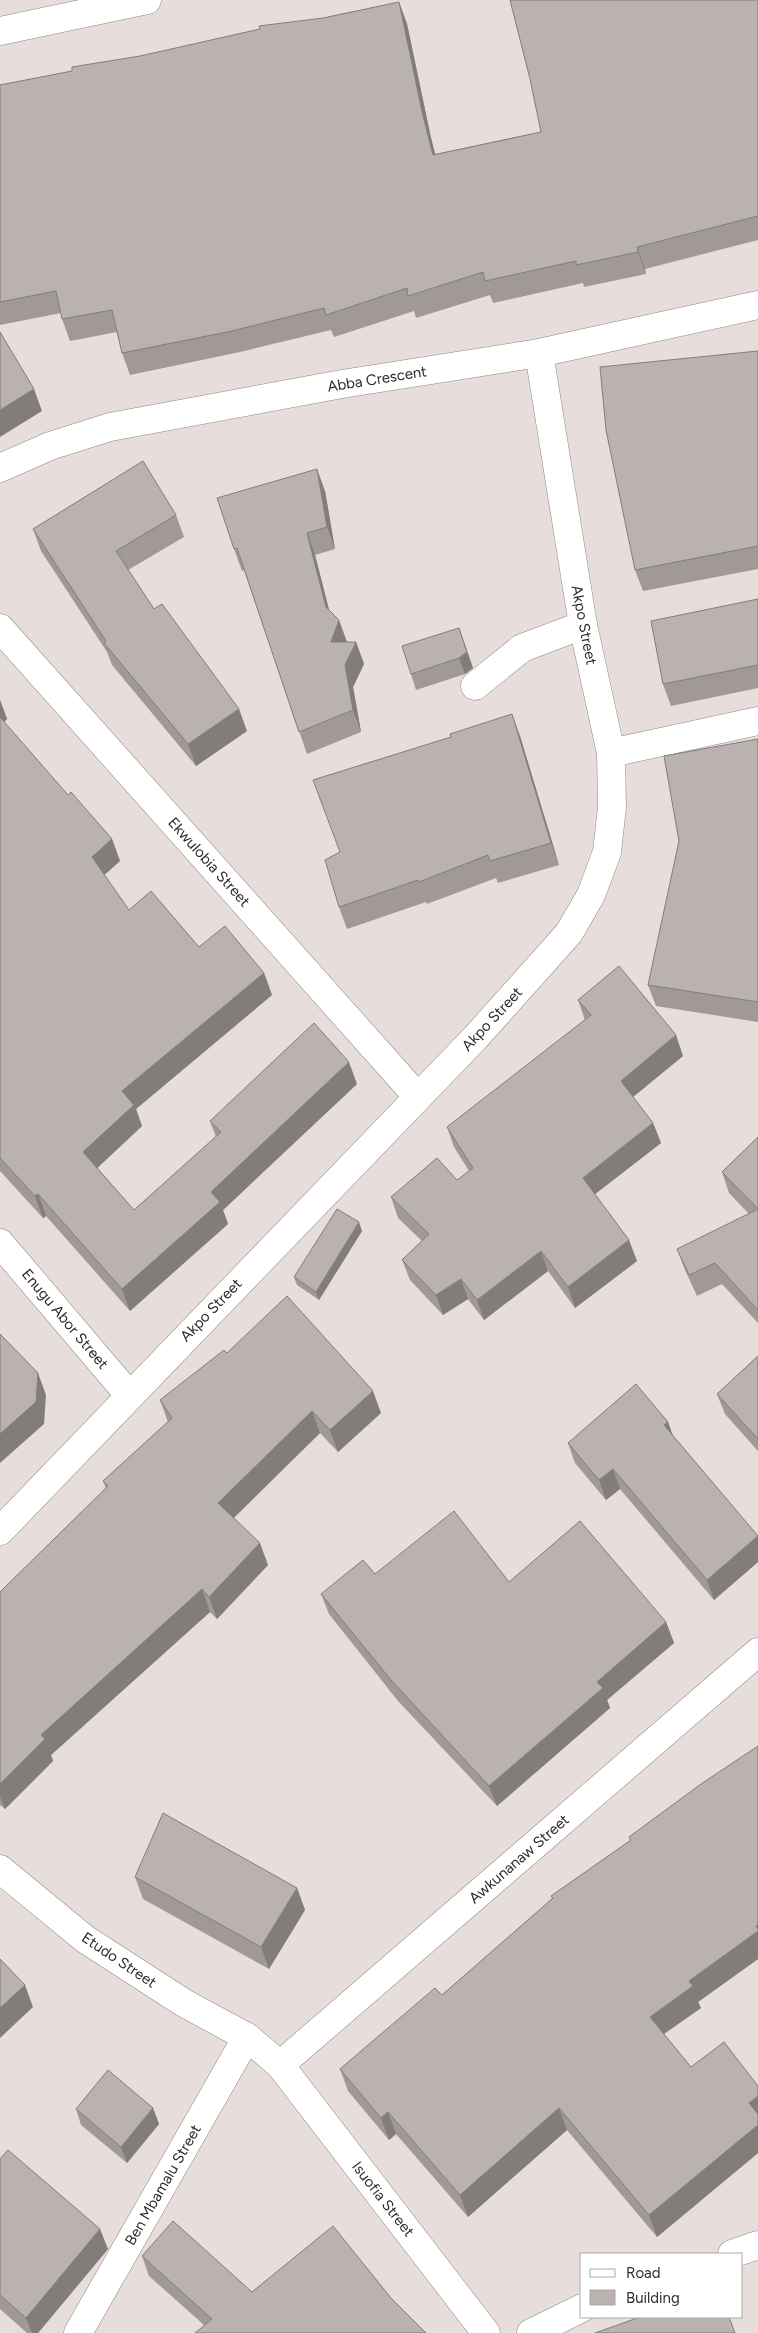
<svg xmlns="http://www.w3.org/2000/svg" width="758" height="2333" viewBox="0 0 758 2333" font-family="Figtree,sans-serif">
	<rect width="100%" height="100%" fill="#e7dedc"/>
	<g fill="none" stroke-linecap="round" stroke-linejoin="round">
		<g stroke="#8f8785" stroke-width="29">
			<g id="minor">
				<path d="M0 31 147 0"/>
				<path d="M0 468 50 446 110 427 342 384 539 353 758 305"/>
				<path d="M0 628 417 1096"/>
				<path d="M475 686 522 648 583 625"/>
				<path d="M611 753 758 721"/>
				<path d="M0 1243 129 1395"/>
				<path d="M0 1531 476 1037 569 933 591 895 607 852 612 807 611 753 583 625 539 353"/>
				<path d="M0 1869 85 1939 184 2003 247 2037 280 2065 486 2333"/>
				<path d="M280 2065 758 1652"/>
				<path d="M732 2254 758 2245"/>
				<path d="M78 2333 247 2037"/>
				<path d="M531 2333 582 2308"/>
			</g>
		</g>
		<use href="#minor" stroke="#fff" stroke-width="28"/>
	</g>
	<g fill="#a09997">
		<path d="M758 0V240L645 269 646 274 584 287 583 283 493 303 490 295 416 318 414 311 334 337 331 330 240 352 130 375 122 353 117 332 70 341 62 319 61 313 0 325V85L72 71 140 56 399 2 407 24 431 138 435 154 541 132Z"/>
		<path d="M758 351V569L643 591 635 570Z"/>
		<path d="M325 491 335 549 315 555 329 610 347 642H356L364 664 353 687 361 732 307 754 244 570 242 571 234 549Z"/>
		<path d="M176 515 184 537 128 570 154 609 247 731 196 766 112 665 107 652 41 551 33 529Z"/>
		<path d="M758 599V688L671 706 663 684Z"/>
		<path d="M459 628 473 668 465 674 416 690 411 674Z"/>
		<path d="M0 700 7 719 4 722 68 795 112 839 120 861 104 875 129 910 199 947 264 973 272 995 136 1109 142 1126 97 1168 134 1210 216 1137 210 1121 357 1084 223 1210 228 1224 130 1311 46 1216 43 1218 0 1171Z"/>
		<path d="M520 736 559 865 498 883 496 878 427 904 426 902 347 929 339 907Z"/>
		<path d="M758 739V1022L656 1006 648 985Z"/>
		<path d="M578 1000 683 1056 633 1097 653 1123 661 1143 595 1194 637 1261 575 1308 548 1271 484 1320 468 1299 443 1315 410 1280 402 1260 422 1241 398 1218 391 1197 457 1180 469 1171 454 1147 447 1127 585 1020Z"/>
		<path d="M758 1137V1323L722 1284 697 1296 685 1270 677 1249 749 1214 729 1193 722 1172Z"/>
		<path d="M362 1231 319 1300 297 1285 294 1277Z"/>
		<path d="M227 1353 381 1413 338 1452 320 1433 234 1518 268 1565 217 1619 210 1612 51 1755 53 1761 5 1809 0 1805V1592L106 1489 103 1481 168 1422 160 1400Z"/>
		<path d="M758 1356V1451L725 1414 717 1394Z"/>
		<path d="M668 1422 673 1436 758 1537V1562L714 1600 620 1489 606 1500 575 1463 568 1443Z"/>
		<path d="M375 1574 509 1582 666 1622 674 1643 607 1700 610 1708 497 1806 398 1701 329 1614 321 1594Z"/>
		<path d="M758 1746V1959L698 2002 701 2008 664 2034 691 2067 758 2086V2153L657 2237 567 2130 468 2217 396 2134 389 2140 348 2091 340 2069 442 1995 552 1899 551 1896 630 1841 629 1837Z"/>
		<path d="M135 1877 297 1888 305 1910 269 1969 143 1899Z"/>
		<path d="M153 2108 159 2124 127 2163 81 2125 76 2109Z"/>
		<path d="M0 2159 108 2249 38 2333H27L0 2309Z"/>
		<path d="M142 2256 252 2292 391 2298 204 2325 149 2276Z"/>
	</g>
	<g fill="#827d7b">
		<path d="M399 2 407 24 431 138 441 177 433 155 423 116Z"/>
		<path d="M637 247 645 269 646 274 638 252Z"/>
		<path d="M34 389 42 411 0 437V410Z"/>
		<path d="M317 469 325 491 335 549 327 527Z"/>
		<path d="M307 533 315 555 334 629 326 607Z"/>
		<path d="M339 620 347 642H331Z"/>
		<path d="M459 628 473 668 465 674 459 658Z"/>
		<path d="M356 642 364 664 353 687 361 732 353 710 345 665Z"/>
		<path d="M0 700 7 719 0 726Z"/>
		<path d="M239 709 247 731 196 766 188 744Z"/>
		<path d="M512 714 520 736 559 865 551 843Z"/>
		<path d="M112 839 120 861 100 879 92 857Z"/>
		<path d="M264 973 272 995 136 1109 142 1126 91 1174 83 1152 122 1091Z"/>
		<path d="M676 1035 683 1056 628 1101 621 1081Z"/>
		<path d="M349 1062 357 1084 223 1210 228 1224 130 1311 122 1289 211 1192Z"/>
		<path d="M653 1123 661 1143 590 1198 583 1178Z"/>
		<path d="M38 1194 46 1216 43 1218 35 1196Z"/>
		<path d="M359 1222 362 1231 319 1300 316 1292Z"/>
		<path d="M629 1240 637 1261 575 1308 568 1287Z"/>
		<path d="M541 1251 548 1271 484 1320 477 1300Z"/>
		<path d="M461 1279 468 1299 443 1315 436 1295Z"/>
		<path d="M38 1373 46 1395 44 1424 0 1463V1434Z"/>
		<path d="M373 1391 381 1413 338 1452 330 1430Z"/>
		<path d="M312 1411 320 1433 226 1525 218 1503Z"/>
		<path d="M668 1422 675 1442 664 1425Z"/>
		<path d="M613 1469 620 1489 606 1500 599 1480Z"/>
		<path d="M758 1536V1562L714 1600 707 1580Z"/>
		<path d="M260 1543 268 1565 217 1619 209 1597Z"/>
		<path d="M202 1589 210 1612 51 1755 53 1761 5 1809 0 1797V1784L41 1735Z"/>
		<path d="M666 1622 674 1643 607 1700 610 1708 497 1806 489 1786 597 1682Z"/>
		<path d="M297 1888 305 1910 269 1969 261 1947Z"/>
		<path d="M758 1925V1959L698 2002 701 2008 658 2038 650 2017 689 1981Z"/>
		<path d="M25 1985 33 2007 0 2038V2008Z"/>
		<path d="M758 2096V2125L749 2103Z"/>
		<path d="M153 2108 159 2124 127 2163 121 2147Z"/>
		<path d="M559 2108 567 2130 468 2217 460 2195Z"/>
		<path d="M388 2112 396 2134 389 2140 381 2118Z"/>
		<path d="M758 2125V2153L657 2237 649 2215Z"/>
		<path d="M100 2229 108 2249 38 2333H32L26 2318Z"/>
	</g>
	<g fill="#bab2b0" stroke="#827d7b">
		<path d="M510 0H758V216L637 247 638 252 576 265V261L485 281 483 272 408 296 407 288 326 315 324 308 232 331 122 353 112 310 62 319 56 291 0 302V85L72 71V67L140 56 260 29 259 26 323 18 399 2 423 116 433 155 541 132 530 79Z"/>
		<path d="M0 332 34 389 0 410Z"/>
		<path d="M758 351V546L635 570 606 430 600 367Z"/>
		<path d="M143 461 176 515 116 551 154 609 162 604 239 709 188 744 104 643 106 641 33 529Z"/>
		<path d="M317 469 327 527 307 533 326 607 339 620 331 642H356L345 665 353 710 299 732 237 548 234 549 217 498Z"/>
		<path d="M758 599V665L663 684 651 621Z"/>
		<path d="M459 628 467 652 459 658 411 674 402 646Z"/>
		<path d="M512 714 551 843 490 861 488 855 419 882 418 880 339 907 325 860 340 852 313 780 451 737 450 734Z"/>
		<path d="M0 717 68 795 71 792 112 839 92 857 129 910 151 891 199 947 225 926 264 973 122 1091 134 1105 83 1152 134 1210 221 1132 210 1121 314 1023 349 1062 211 1192 220 1202 122 1289 38 1194 35 1196 0 1158Z"/>
		<path d="M758 739V1002L648 985 679 841 664 756Z"/>
		<path d="M619 966 676 1035 621 1081 653 1123 583 1178 629 1240 568 1287 541 1251 477 1300 461 1279 436 1295 402 1260 429 1234 391 1197 437 1158 457 1180 473 1168 447 1127 591 1015 578 1000Z"/>
		<path d="M758 1137V1310L715 1263 689 1275 677 1249 758 1209 722 1172Z"/>
		<path d="M337 1209 359 1222 316 1292 294 1277Z"/>
		<path d="M287 1296 373 1391 330 1430 312 1411 218 1503 260 1543 209 1597 202 1589 41 1735 45 1739 0 1784V1592L108 1486 103 1481 172 1418 160 1400 224 1350 227 1353Z"/>
		<path d="M0 1334 38 1373 36 1402 0 1434Z"/>
		<path d="M758 1356V1439L717 1394Z"/>
		<path d="M636 1384 668 1422 664 1425 758 1536 707 1580 613 1469 599 1480 568 1443Z"/>
		<path d="M454 1511 509 1582 580 1521 666 1622 597 1682 603 1688 489 1786 391 1680 321 1594 363 1560 375 1574Z"/>
		<path d="M758 1746V1925L756 1926 758 1929V1931L689 1981 693 1986 650 2017 691 2067 724 2042 758 2086V2096L749 2103 758 2114V2125L649 2215 559 2108 460 2195 388 2112 381 2118 340 2069 435 1988 442 1995 553 1898 551 1896 631 1840 629 1837 701 1784Z"/>
		<path d="M163 1813 297 1888 261 1947 135 1877Z"/>
		<path d="M0 1959 25 1985 0 2008Z"/>
		<path d="M108 2070 153 2108 121 2147 76 2109Z"/>
		<path d="M8 2150 100 2229 26 2318 0 2295V2159Z"/>
		<path d="M173 2221 252 2292 333 2226 391 2298 426 2333H195L212 2319 142 2256Z"/>
		<path d="M640 2317H729L735 2333H595Z"/>
	</g>
	<g text-anchor="middle" stroke-width="4" stroke-linejoin="round" paint-order="stroke">
		<g font-size="15" fill="#2f2b2b" stroke="#fff">
			<text transform="translate(377 379) rotate(-9)" y="5">Abba Crescent</text>
			<text transform="translate(584 625) rotate(79)" y="5">Akpo Street</text>
			<text transform="translate(209 862) rotate(48)" y="5">Ekwulobia Street</text>
			<text transform="translate(492 1019) rotate(-47)" y="5">Akpo Street</text>
			<text transform="translate(211 1310) rotate(-46)" y="5">Akpo Street</text>
			<text transform="translate(65 1319) rotate(50)" y="5">Enugu Abor Street</text>
			<text transform="translate(519 1859) rotate(-41)" y="5">Awkunanaw Street</text>
			<text transform="translate(119 1960) rotate(34)" y="5">Etudo Street</text>
			<text transform="translate(163 2185) rotate(-60)" y="5">Ben Mbamalu Street</text>
			<text transform="translate(383 2199) rotate(52)" y="5">Isuofia Street</text>
		</g>
	</g>
	<rect x="580" y="2253" width="162" height="65" fill="#ffffff" stroke="#acaaaa"/>
	<rect x="590" y="2269" width="25" height="8" fill="#ffffff" stroke="#acaaaa"/>
	<text x="626" y="2278" font-size="15" fill="#2f2b2b">Road</text>
	<rect x="590" y="2290" width="25" height="15" fill="#bab2b0" stroke="#acaaaa"/>
	<text x="626" y="2303" font-size="15" fill="#2f2b2b">Building</text>
</svg>
